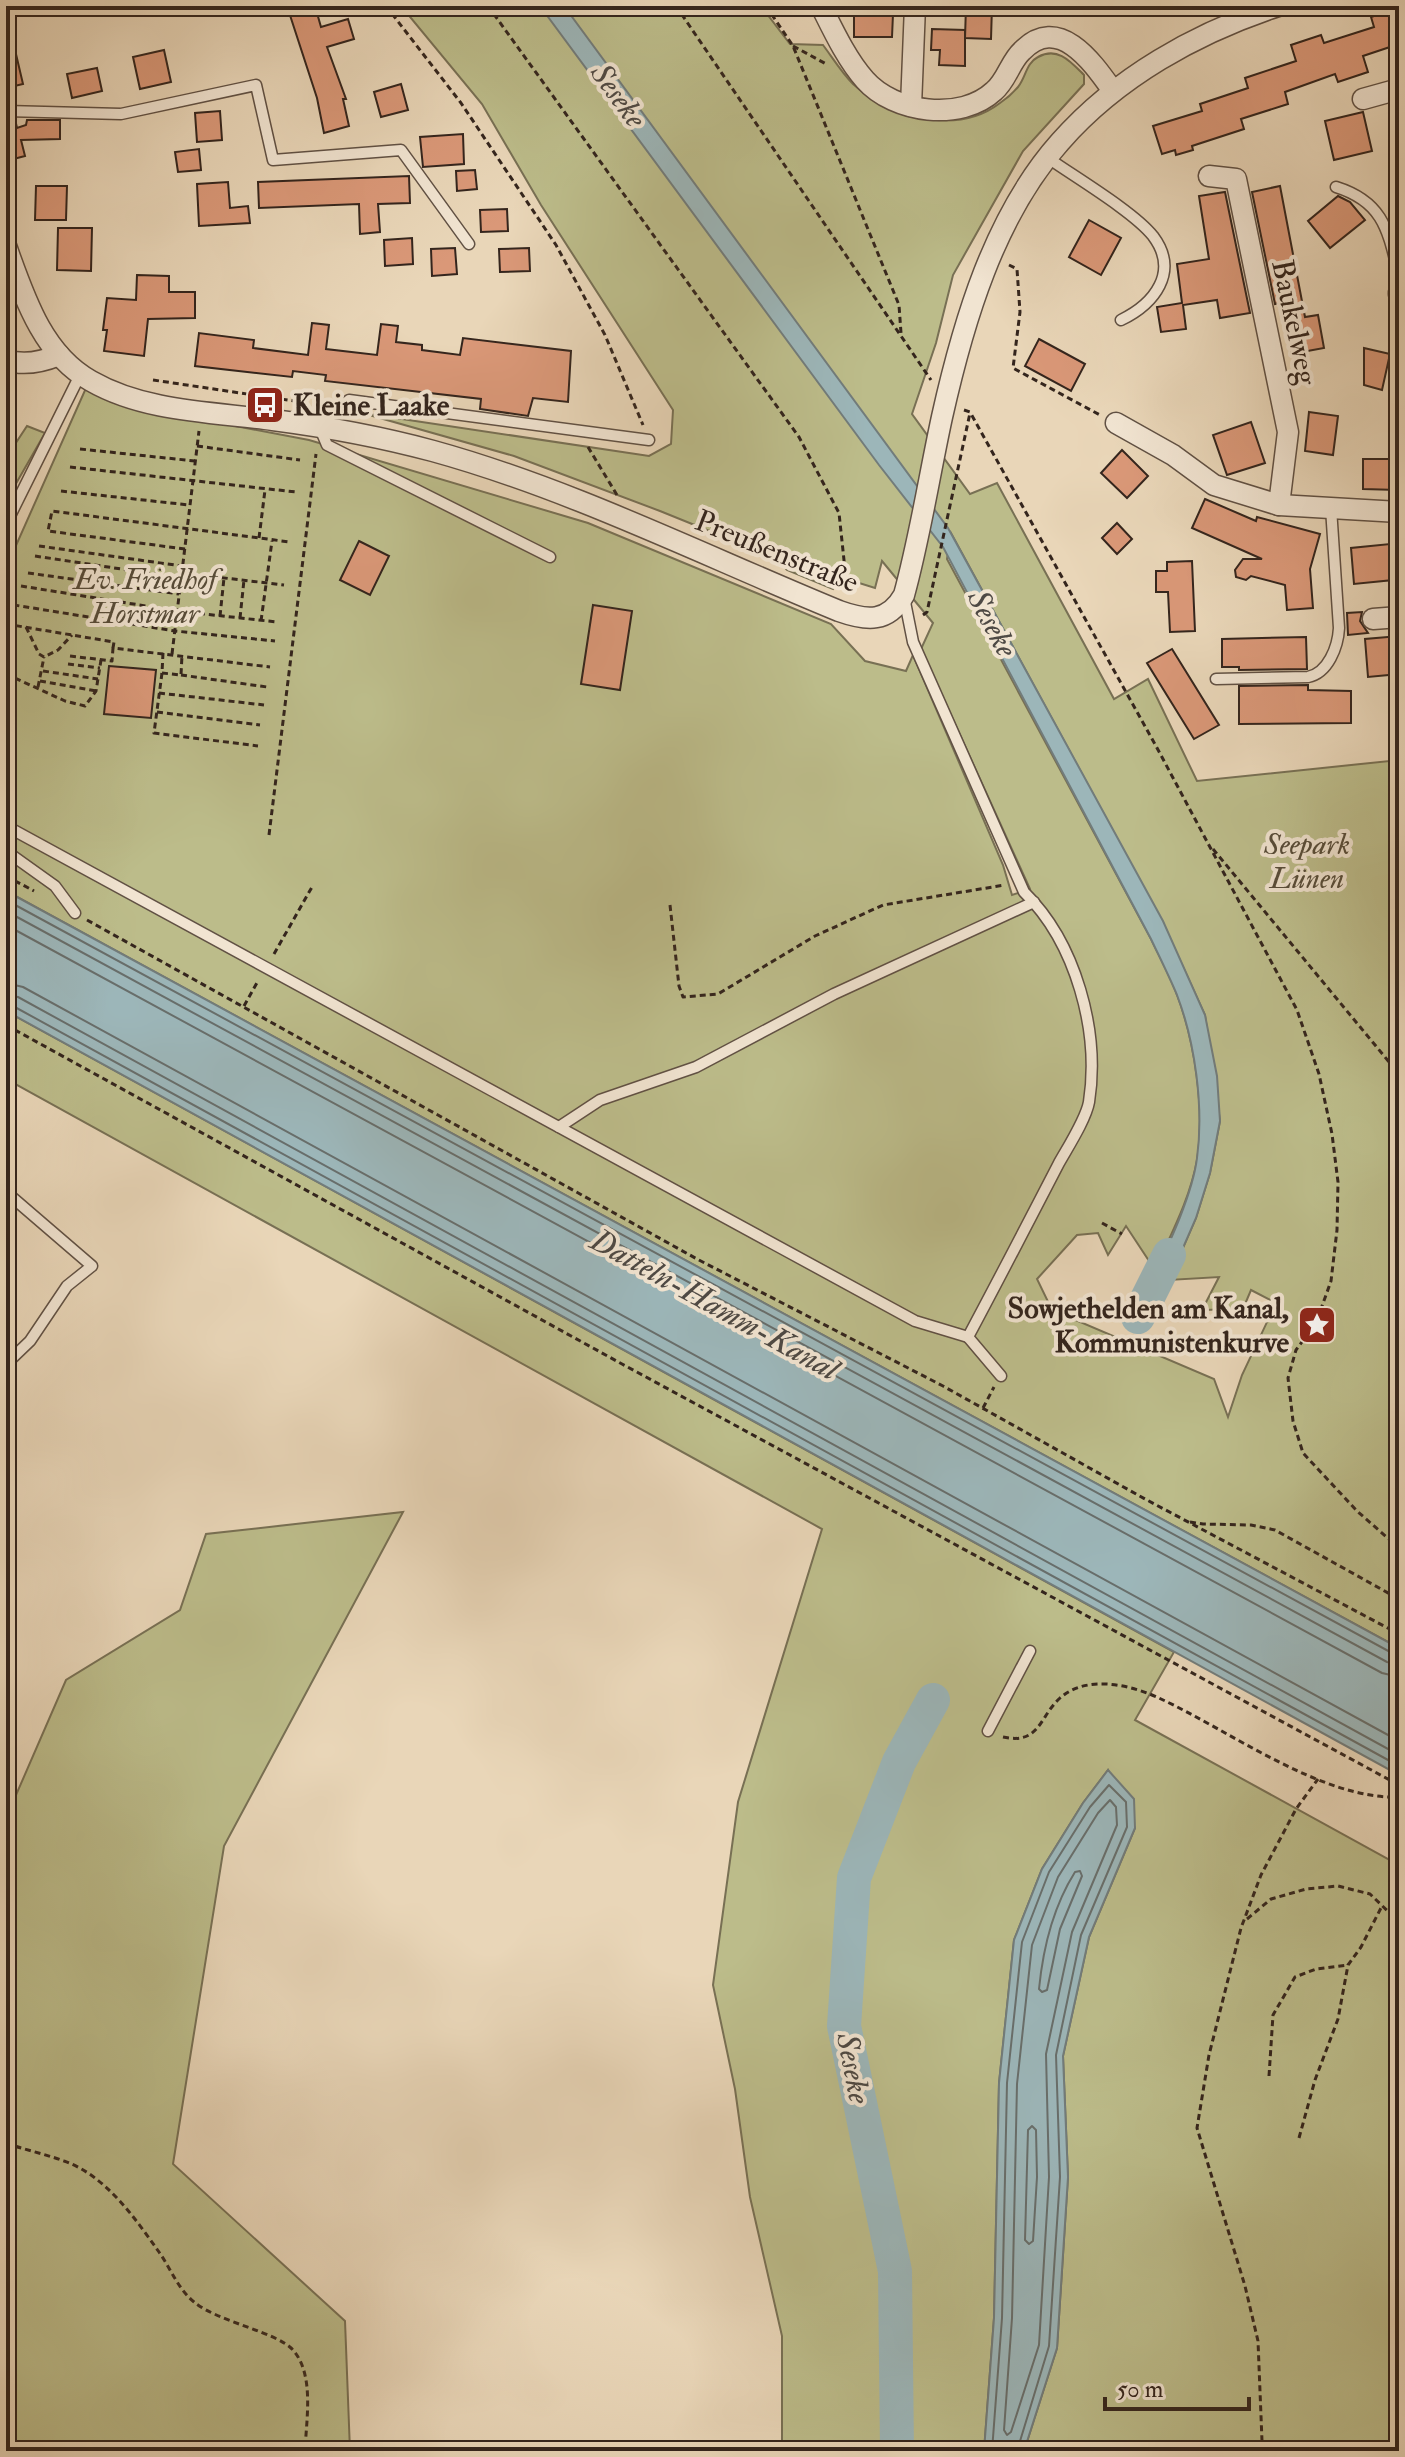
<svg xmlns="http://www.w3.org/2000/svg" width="1405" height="2457" viewBox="0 0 1405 2457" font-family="'IM FELL Double Pica',serif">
	<rect width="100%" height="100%" fill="#e9d6b8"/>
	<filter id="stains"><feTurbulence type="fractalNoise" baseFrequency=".0025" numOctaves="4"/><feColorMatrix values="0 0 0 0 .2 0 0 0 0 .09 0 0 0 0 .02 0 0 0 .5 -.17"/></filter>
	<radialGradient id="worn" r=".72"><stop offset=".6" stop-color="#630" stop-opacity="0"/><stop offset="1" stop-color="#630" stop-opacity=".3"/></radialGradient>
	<g fill="#bcbc8a" stroke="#787054" stroke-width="2" fill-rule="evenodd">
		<path d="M401 6H761L790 44 823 45C832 57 842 73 853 84 890 118 957 136 1000 103 1006 99 1013 93 1018 87 1026 77 1026 63 1038 57 1058 46 1071 62 1084 75V84L1023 151 953 275 936 343 912 414 970 494 997 483 1114 699 1148 679 1197 781 1399 760V1648L6 891V568L86 388 131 406 309 440 588 523 831 624 865 661 906 671 913 655 1003 865 1012 895 1030 889 921 649 933 623 882 561 875 588 840 577 833 589 787 570 776 558 660 511 514 456 362 413 649 456 671 444 673 410 541 205 482 104ZM951 533 1162 921 1205 1015 1220 1121 1210 1173 1196 1218 1169 1280 1219 1277 1202 1310 1243 1309 1251 1290 1276 1303 1242 1375 1228 1417 1214 1379 1052 1310 1037 1279 1077 1235 1098 1233 1108 1255 1126 1226 1155 1270C1171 1234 1190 1199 1197 1160 1205 1111 1195 1042 1177 995 1170 976 1160 958 1151 939L947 559Z"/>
		<path d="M27 426 45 433 6 501V458Z"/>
		<path d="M6 1011 1174 1652 1135 1720 1399 1865V2451H1024L1057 2348 1068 2177 1063 2056 1089 1937 1135 1828 1108 1770 1083 1803 1042 1869 1014 1940 999 2083 994 2318 984 2451H782V2336L750 2197 735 2089 713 1985 738 1802 822 1529 6 1079Z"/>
		<path d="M403 1512 224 1846 173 2164 345 2321 350 2451H6V1801L13 1802 66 1680 180 1610 206 1534Z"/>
	</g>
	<g fill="#9cb6b9" stroke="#727c7b" stroke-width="2">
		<path d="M540 6H564L948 528 1163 921 1205 1015 1217 1076 1220 1121 1210 1173 1196 1218 1169 1280 1162 1282 1153 1299 1145 1295C1163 1256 1192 1199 1197 1158 1204 1107 1195 1042 1177 995 1169 976 1160 958 1151 939L943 547 879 465Z"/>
		<path d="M6 891 1399 1648V1775L6 1011Z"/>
		<path d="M1108 1770 1134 1799 1135 1828 1089 1937 1063 2056 1068 2177 1057 2348 1024 2451H984L994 2318 999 2083 1014 1940 1042 1869 1083 1803Z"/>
	</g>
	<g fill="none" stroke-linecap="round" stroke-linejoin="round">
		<g stroke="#686e6b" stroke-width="2">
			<path d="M6 900 1392 1653 1399 1654"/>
			<path d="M6 911 1387 1662 1399 1665"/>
			<path d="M6 925 1382 1673 1399 1677"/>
			<path d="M6 983 23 987 1399 1741"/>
			<path d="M6 995 18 997 1399 1755"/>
			<path d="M6 1005 13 1006 1399 1766"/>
			<path d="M1110 1800 1116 1807 1117 1825 1072 1932 1046 2054 1049 2177 1039 2345 1011 2432 1007 2435 1004 2430 1012 2318 1017 2084 1032 1945 1058 1877 1098 1813Z"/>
			<path d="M1080 1871 1082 1876 1060 1929 1047 1990 1042 1992 1039 1989C1043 1948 1053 1907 1075 1872Z"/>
			<path d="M1032 2126 1036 2130 1037 2177 1033 2241 1029 2244 1025 2240 1028 2130Z"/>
			<path d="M992 2451 1002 2318 1007 2083 1022 1942 1049 1872 1090 1807 1109 1785 1126 1802 1127 1827 1081 1935 1056 2055 1060 2177 1049 2346 1017 2451"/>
		</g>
		<g stroke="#9cb6b9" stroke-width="34">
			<path d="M1138 1317 1169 1255"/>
			<path d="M897 2451 895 2271 844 2026 854 1878 899 1762 933 1700"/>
		</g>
	</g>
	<g fill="#da9878" stroke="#34251d" stroke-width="2">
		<path d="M287 6H315L321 27 348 19 354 39 327 47 346 99H343L349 126 324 133 317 98Z"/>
		<path d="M854 6H878V14H893L892 37H854Z"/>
		<path d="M966 6H992L991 39 965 38Z"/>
		<path d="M1399 8V44L1363 56 1368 72 1338 82 1335 74 1285 92 1288 104 1241 119 1244 129 1192 146 1193 150 1176 155 1175 150 1162 154 1153 126 1202 111 1200 104 1248 88 1245 78 1296 61 1291 45 1321 35 1324 43 1374 27 1371 17Z"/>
		<path d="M932 29 965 30V66L939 65 940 50H931Z"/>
		<path d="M12 37 23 84 6 88V38Z"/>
		<path d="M164 50 171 82 140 89 133 57Z"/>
		<path d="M97 68 102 91 72 98 67 74Z"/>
		<path d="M401 84 408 110 381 117 374 92Z"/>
		<path d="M220 111 222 140 197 142 195 113Z"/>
		<path d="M1363 112 1372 151 1334 160 1325 121Z"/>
		<path d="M6 119H15L17 128 26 125 27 120H60V139L21 140 25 156 6 161Z"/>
		<path d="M463 134 464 164 423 167 420 137Z"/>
		<path d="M199 149 201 170 178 172 175 152Z"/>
		<path d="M475 170 477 189 457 191 456 171Z"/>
		<path d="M409 176 410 203 378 204 380 232 360 234 359 204 259 208 258 182Z"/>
		<path d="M228 182 230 208 248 206 250 223 199 226 197 184Z"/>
		<path d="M36 186H67L66 220H35Z"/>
		<path d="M1280 186 1305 317 1318 315 1324 348 1291 354 1281 303 1275 304 1252 192Z"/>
		<path d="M1225 192 1250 313 1220 318 1217 300 1183 305 1186 329 1161 332 1157 307 1182 303 1177 264 1209 259 1199 196Z"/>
		<path d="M1338 196 1350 202 1365 220 1330 248 1308 221Z"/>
		<path d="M507 209 508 231 481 232 480 210Z"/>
		<path d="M1089 220 1121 238 1101 275 1069 257Z"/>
		<path d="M58 228H92L91 271 57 270Z"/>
		<path d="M412 238 413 264 385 266 384 240Z"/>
		<path d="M455 248 457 274 432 276 431 249Z"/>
		<path d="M529 248 530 271 500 272 499 249Z"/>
		<path d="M137 275 169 276V292H195V318L148 319 144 356 104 351 107 330H103L107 298 136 300Z"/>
		<path d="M312 323 329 325 326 349 377 355 381 324 398 326 396 342 422 345V350L460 355 463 338 571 351 568 402 533 398 528 416 480 409 481 399 325 381 326 375 293 371 292 377 195 366 199 333 254 340 253 348 308 355Z"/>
		<path d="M1039 339 1085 364 1071 391 1025 366Z"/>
		<path d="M1364 348 1390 354 1382 390 1364 385Z"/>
		<path d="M1309 412 1338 416 1333 455 1305 451Z"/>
		<path d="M1251 422 1265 463 1227 475 1213 435Z"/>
		<path d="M1122 450 1148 476 1127 498 1101 473Z"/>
		<path d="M1363 459H1398V490L1363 489Z"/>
		<path d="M1205 499 1256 521 1257 517 1320 534 1310 569 1313 608 1287 610 1285 585 1251 576 1246 580 1236 577 1235 570 1243 559H1262L1192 528Z"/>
		<path d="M1117 523 1132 539 1117 554 1102 538Z"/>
		<path d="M359 541 389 556 370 595 340 580Z"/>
		<path d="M1390 544 1393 580 1354 584 1351 548Z"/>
		<path d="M1192 561 1195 631 1170 632 1168 592H1156V571H1167V562Z"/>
		<path d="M593 605 632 611 620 690 581 684Z"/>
		<path d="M1362 612 1360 621 1368 633 1348 635 1347 613Z"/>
		<path d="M1399 636V674L1368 677 1365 639Z"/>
		<path d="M1306 637 1307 669 1239 670V667H1222V639Z"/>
		<path d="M1172 649 1219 725 1194 739 1147 663Z"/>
		<path d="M109 666 156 670 151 718 104 714Z"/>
		<path d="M1308 685V690L1351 691V723L1239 724V686Z"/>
	</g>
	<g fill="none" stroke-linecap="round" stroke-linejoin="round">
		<g stroke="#615144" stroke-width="13">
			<g id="service">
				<path d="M6 111 121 114 256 85 273 160 401 150 469 244"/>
				<path d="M1048 158C1075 177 1134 212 1153 236 1180 272 1154 304 1121 320"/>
				<path d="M1336 187C1384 202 1388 231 1399 276"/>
				<path d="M6 524 80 375"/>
				<path d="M550 557 327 445 319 426 349 400 649 440"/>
				<path d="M904 597 913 642 1024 892C1076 943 1100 1031 1089 1102 1086 1119 1068 1147 1059 1163 1029 1221 999 1279 968 1337L1001 1376"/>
				<path d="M1216 679 1308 677C1328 673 1338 647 1339 628L1331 508"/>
				<path d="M6 826 915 1321 968 1337"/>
				<path d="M6 851 55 886 75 913"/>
				<path d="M559 1127 600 1100 696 1067 834 994 1034 902"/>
				<path d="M6 1192 92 1266 67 1286 30 1341 6 1364"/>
				<path d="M988 1731 1030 1651"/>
			</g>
		</g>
		<g stroke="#615144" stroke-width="23">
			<g id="minor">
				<path d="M821 6C833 30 847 60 865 80 894 113 961 122 994 91 1007 80 1010 62 1022 51 1059 13 1093 63 1113 91"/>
				<path d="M1363 99 1399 89"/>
				<path d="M911 106 915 6"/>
				<path d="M1209 176 1236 179 1288 432 1279 505"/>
				<path d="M6 246C24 296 42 354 91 381 145 412 213 412 273 420 327 427 381 437 433 451 571 489 707 557 839 611 867 621 888 623 904 595 920 537 929 477 942 417 963 323 994 216 1060 142 1117 77 1196 33 1278 6"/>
				<path d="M1399 294V293"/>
				<path d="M6 360C24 366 42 362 59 355"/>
				<path d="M1116 423 1173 455 1214 485 1279 505 1399 512"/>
				<path d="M1373 619 1399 617"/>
			</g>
		</g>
		<g stroke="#34251d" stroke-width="3" stroke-dasharray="6 4" stroke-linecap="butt">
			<path d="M386 6 461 103 556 245 605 335 643 425"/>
			<path d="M488 6 799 437 839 513 846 579 844 591"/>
			<path d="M676 6 931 380"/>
			<path d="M766 6 793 46 899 305 901 333"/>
			<path d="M793 46 828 65"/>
			<path d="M1009 265 1017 269 1020 312 1013 368 1100 415"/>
			<path d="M153 380 301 402"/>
			<path d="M964 410 970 412 1156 746 1297 1010 1319 1074 1332 1134 1338 1182 1337 1230 1331 1281 1316 1323 1296 1350 1288 1378 1293 1421 1303 1453 1357 1511 1399 1548"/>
			<path d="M197 446 300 460"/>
			<path d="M588 447 617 495"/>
			<path d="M80 449 195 461"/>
			<path d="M70 467 296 492"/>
			<path d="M61 491 189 505"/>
			<path d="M259 538 265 490"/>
			<path d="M39 546 182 566"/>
			<path d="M185 549 48 531 52 511 290 542"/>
			<path d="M35 556 181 578"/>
			<path d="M28 573 179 594"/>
			<path d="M182 573 284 585"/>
			<path d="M21 586 177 611 277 622"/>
			<path d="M923 615 927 612 970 413"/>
			<path d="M220 616 224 578"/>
			<path d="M240 618 244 580"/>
			<path d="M261 621 272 541"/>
			<path d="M6 624 14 605 175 631 275 641"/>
			<path d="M6 624 114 642 113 648"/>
			<path d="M26 627 39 654 44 657 58 650 72 635"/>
			<path d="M163 653 162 673 181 675 182 655"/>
			<path d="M172 654 199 431"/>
			<path d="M70 656 112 661 113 648 270 667"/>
			<path d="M68 664 100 668"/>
			<path d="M43 671 98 679"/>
			<path d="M162 673 154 733 258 746"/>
			<path d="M6 674 65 701 85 706 96 691 101 660"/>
			<path d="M181 675 267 687"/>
			<path d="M40 681 96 691"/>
			<path d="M38 687 44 657"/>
			<path d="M159 693 264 705"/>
			<path d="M157 712 260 725"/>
			<path d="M269 835 316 454"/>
			<path d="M1213 849 1399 1074"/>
			<path d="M6 876 34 891"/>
			<path d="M670 905 679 986 683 997 718 994 815 936 883 905 1005 885"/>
			<path d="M87 920 697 1259 943 1386 1145 1499 1399 1634"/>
			<path d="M274 954 312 887"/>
			<path d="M244 1006 258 981"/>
			<path d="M6 1025 622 1364 1399 1785"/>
			<path d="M1102 1223 1122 1234"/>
			<path d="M983 1408 994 1387"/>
			<path d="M1190 1522 1203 1524 1251 1525 1275 1530 1399 1599"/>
			<path d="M1003 1737C1040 1745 1039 1717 1060 1698 1087 1674 1132 1685 1161 1699 1230 1731 1323 1800 1399 1797"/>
			<path d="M1247 1919 1271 1899 1306 1889 1338 1886 1370 1894 1399 1922"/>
			<path d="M1269 2076 1273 2015 1295 1977 1316 1969 1348 1965"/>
			<path d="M1299 2138 1315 2080 1338 2019 1348 1965 1361 1947 1382 1906"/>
			<path d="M6 2143C25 2150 45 2154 64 2161 105 2175 135 2218 159 2252 171 2269 178 2289 194 2302 218 2322 277 2332 293 2350 315 2375 306 2421 305 2451"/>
			<path d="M1260 2451 1262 2441 1258 2341 1245 2286 1197 2128 1209 2055 1241 1928 1261 1875 1296 1809 1318 1779"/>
		</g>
		<use href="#service" stroke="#f1e4d1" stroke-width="10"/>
		<use href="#minor" stroke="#f1e4d1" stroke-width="20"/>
	</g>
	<defs>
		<g id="bus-square" transform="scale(2)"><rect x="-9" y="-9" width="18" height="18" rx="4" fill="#8f2418" stroke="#f1e4d1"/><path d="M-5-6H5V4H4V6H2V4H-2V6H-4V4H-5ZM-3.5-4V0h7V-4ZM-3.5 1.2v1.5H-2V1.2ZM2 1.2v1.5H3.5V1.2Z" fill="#fff"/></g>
		<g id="sight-square" transform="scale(2)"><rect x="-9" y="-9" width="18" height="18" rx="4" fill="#8f2418" stroke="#f1e4d1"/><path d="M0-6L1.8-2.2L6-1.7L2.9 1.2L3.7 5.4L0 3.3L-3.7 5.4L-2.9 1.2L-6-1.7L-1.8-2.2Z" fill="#fff"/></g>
	</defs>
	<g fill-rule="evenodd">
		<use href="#bus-square" x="265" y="405"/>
		<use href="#sight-square" x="1317" y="1325"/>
	</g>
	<g text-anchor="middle" stroke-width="8" stroke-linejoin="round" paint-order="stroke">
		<g font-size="30" fill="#34251d" stroke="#f1e4d1">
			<text transform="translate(1295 322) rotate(78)" y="10">Baukelweg</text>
			<text transform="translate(777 551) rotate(22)" y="10">Preußenstraße</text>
		</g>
		<g font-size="30" font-weight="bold" fill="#34251d" stroke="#f1e4d1" text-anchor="start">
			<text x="293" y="415">Kleine Laake</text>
			<text x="1289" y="1318" text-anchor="end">Sowjethelden am Kanal,<tspan x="1289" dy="34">Kommunistenkurve</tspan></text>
		</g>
		<g font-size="30" font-style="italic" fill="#564b38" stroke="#f1e4d1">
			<text x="145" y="589">Ev. Friedhof<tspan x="145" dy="34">Horstmar</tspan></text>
			<text x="1307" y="854">Seepark<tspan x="1307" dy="34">Lünen</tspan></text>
		</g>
		<g font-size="32" font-style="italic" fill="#4e4944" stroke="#f1e4d1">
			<text transform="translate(619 95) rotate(54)" y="11">Seseke</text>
			<text transform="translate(993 623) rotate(62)" y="11">Seseke</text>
			<text transform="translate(715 1304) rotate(29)" y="11">Datteln-Hamm-Kanal</text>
			<text transform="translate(854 2068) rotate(79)" y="11">Seseke</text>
		</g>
	</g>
	<rect width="1405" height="2457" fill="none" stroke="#e9d6b8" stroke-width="32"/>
	<rect x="8" y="8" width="1389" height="2441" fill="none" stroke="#34251d" stroke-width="4"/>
	<rect x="16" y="16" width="1373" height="2425" fill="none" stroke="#34251d" stroke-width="2"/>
	<path d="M1105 2397v12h144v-12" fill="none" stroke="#34251d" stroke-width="4"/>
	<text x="1117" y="2397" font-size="24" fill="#34251d" stroke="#f1e4d1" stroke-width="6" paint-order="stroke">50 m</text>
	<rect width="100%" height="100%" filter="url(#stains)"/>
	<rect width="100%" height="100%" fill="url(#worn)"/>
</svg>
